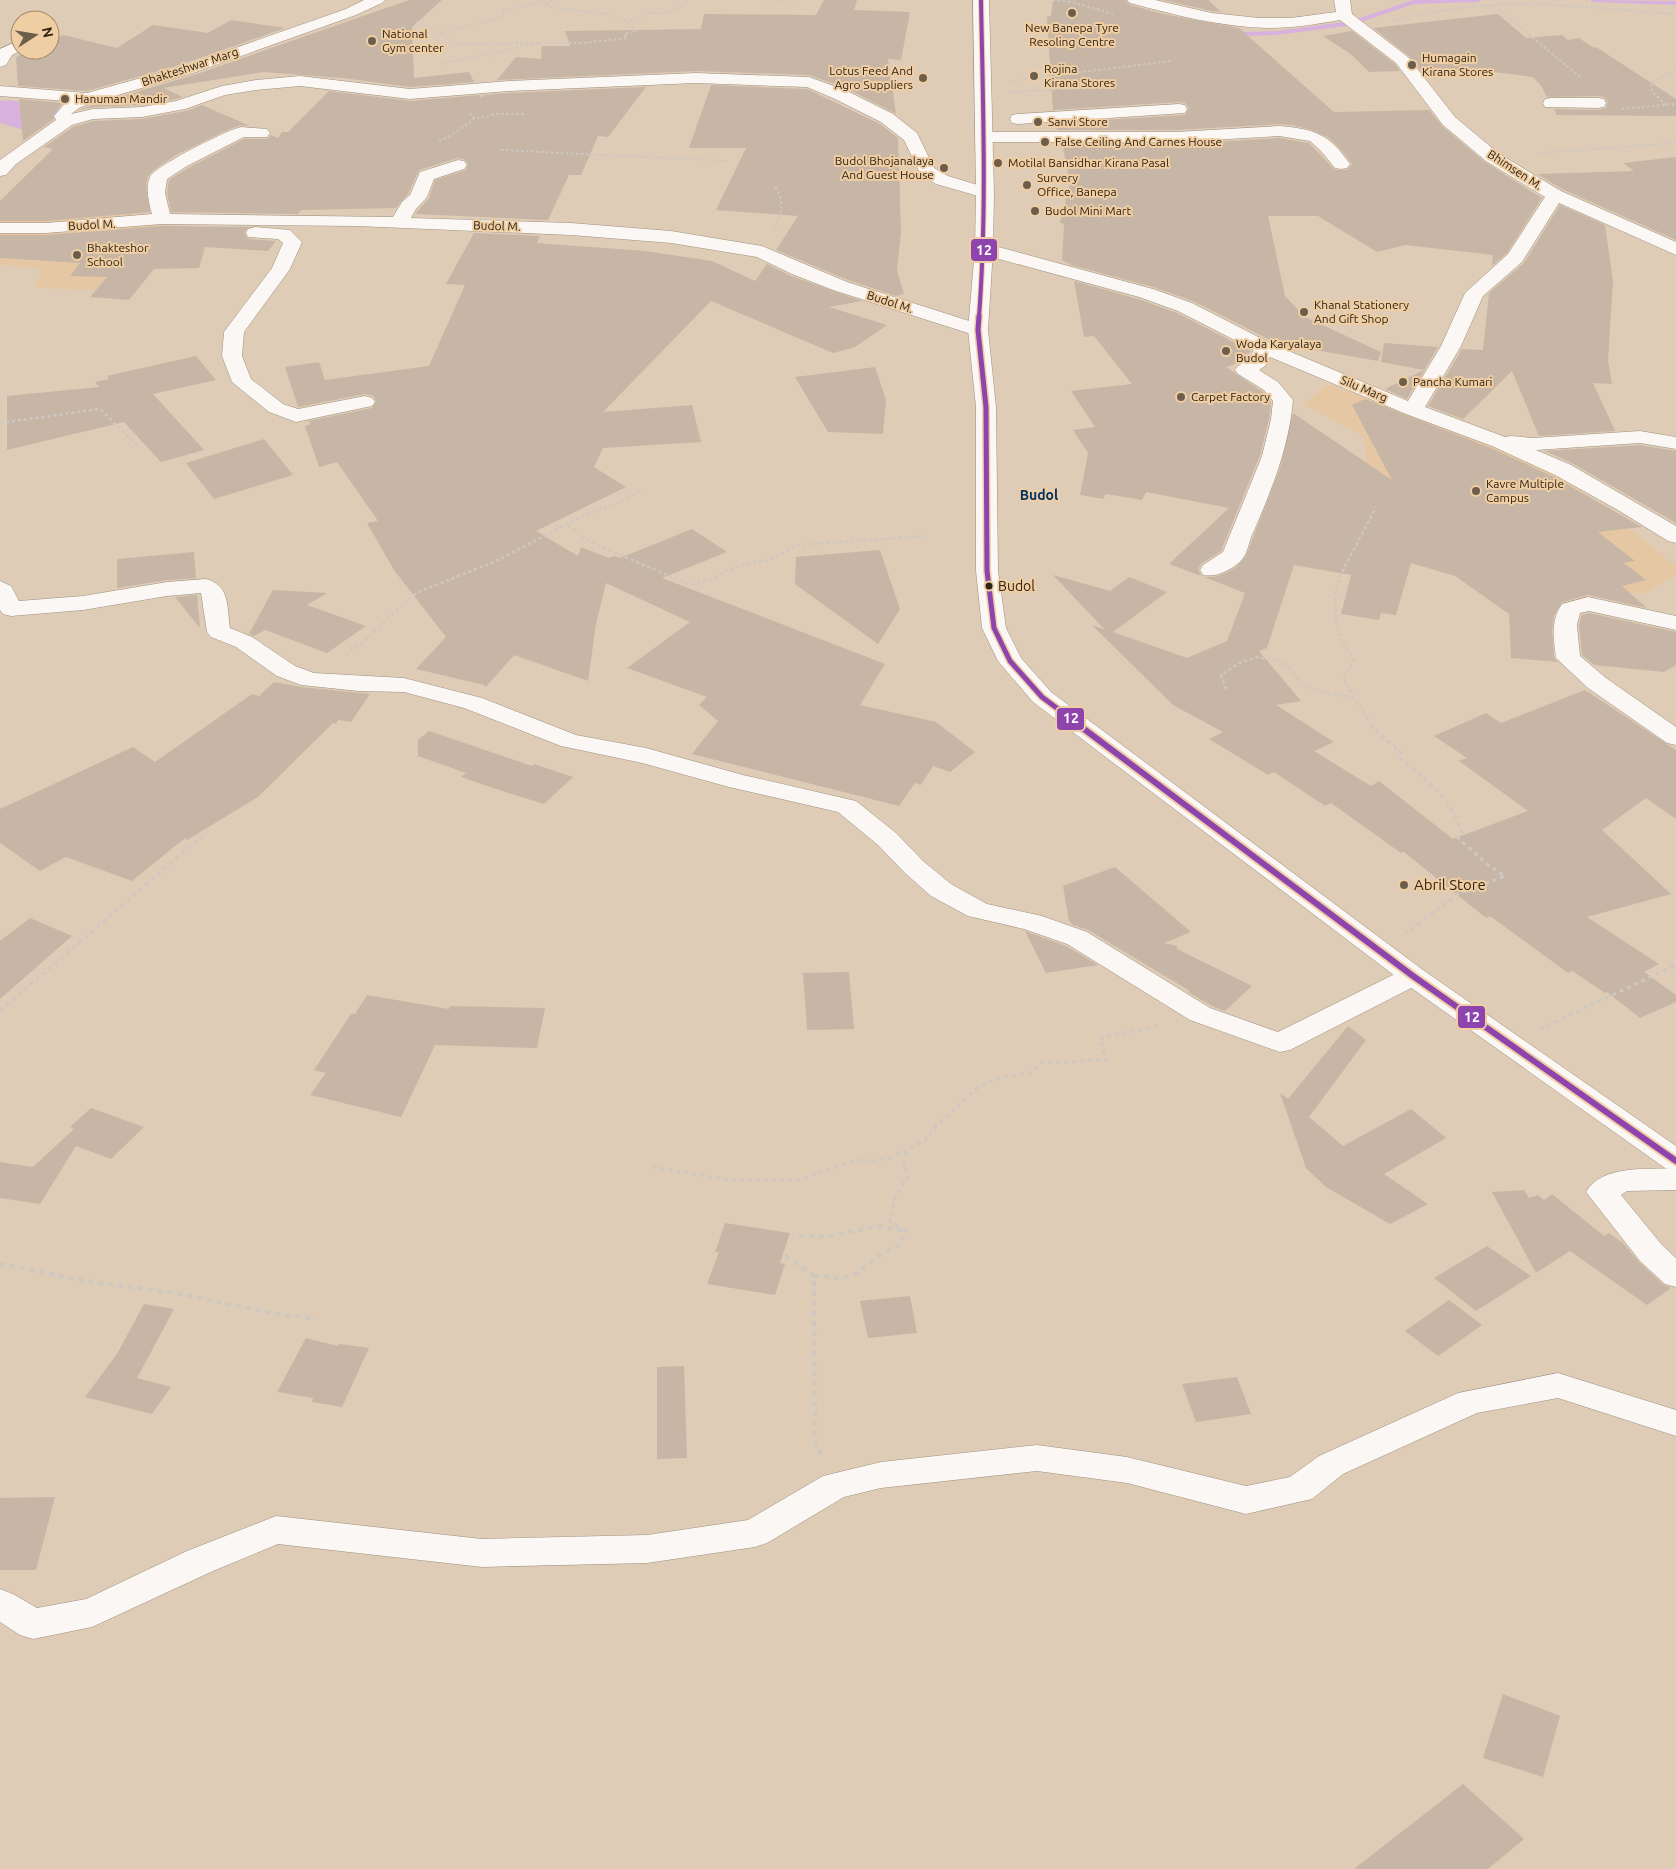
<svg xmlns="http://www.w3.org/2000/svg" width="1676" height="1869" viewBox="0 0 1676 1869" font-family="Ubuntu,sans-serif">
	<rect width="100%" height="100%" fill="#deccb6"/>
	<g fill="#e5c8a3">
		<path d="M0 206 90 209 130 214 160 221 148 244 133 291 34 288 43 270 0 264Z"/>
		<path d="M1328 384 1439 424 1512 453 1569 481 1676 566V574L1647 593 1607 594 1371 500 1364 437 1303 404Z"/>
	</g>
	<path fill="#d8b1df" d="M10 100 58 111 59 113 24 130 0 123V101Z"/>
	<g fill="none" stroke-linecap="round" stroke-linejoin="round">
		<g fill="#d8b1df" fill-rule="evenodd">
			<path d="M1413 0H1481L1478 2 1414 4 1352 25 1277 35 1247 36 1228 31 1231 29 1247 32 1277 31 1351 21Z"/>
			<path d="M1590 0 1676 1V5L1593 2Z"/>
		</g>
	</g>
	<g fill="#c7b6a6">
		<path d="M409 0H442L412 27 414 78 469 72 474 82 410 87 343 78 263 72 164 88 183 97 176 99 142 105 93 107 79 110 95 104 197 74Z"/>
		<path d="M824 0H857L854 10 910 12 901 60 888 59 896 114 848 89 809 75 696 71 497 80 516 57 541 59 542 46H570L565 31 701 29 704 14 816 15Z"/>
		<path d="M1053 0H1125L1130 5 1163 14 1239 28 1334 112 1429 110 1442 126 1485 162 1542 198 1507 253 1492 266 1493 255 1405 245 1377 252 1318 216H1268L1285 296 1305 317 1381 352 1378 361 1292 346 1286 348 1193 301 1153 287 1071 265 1062 260 1064 224 1060 223 1070 184 1063 147H1060L1059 144H1176L1279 138 1309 143 1335 170H1347L1352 164 1344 153 1329 138 1312 130 1292 125 1279 124 1176 130H1057L1055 123 1185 115 1189 108 1185 103 1179 102 1053 110 1047 16H1051Z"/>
		<path d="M1163 0H1208L1221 12 1212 11Z"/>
		<path d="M1498 14 1526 38 1562 35 1568 40 1579 38 1594 48 1596 47 1676 99V116L1557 115 1554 109 1598 110 1606 108 1608 102 1604 97 1598 96 1547 97 1542 87 1533 77 1470 69 1421 71 1409 56 1373 28Z"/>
		<path d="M231 20 285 28 183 64 87 91 18 86 16 57 31 50H50V41L63 35 117 48 153 25 208 33Z"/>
		<path d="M1352 31 1395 64 1400 71 1369 72 1352 55 1323 36Z"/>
		<path d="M711 85 807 89 880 124 898 138 901 231 897 271 904 294 896 296 848 280 776 250 798 216 716 210 746 148H689Z"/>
		<path d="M646 87 608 137 598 136 581 175H569L548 220 415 214 429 198 435 180 466 170 468 164 464 159 458 158 419 170 408 194 396 208 301 210 298 214 171 212 167 193 169 180 188 168 244 139H267L271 135 278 138 282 132H288L329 91 410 101 480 95 481 98 484 95 509 93Z"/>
		<path d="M19 99 63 103 53 115 54 119 23 141Z"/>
		<path d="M202 105 250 126 240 125 221 133 176 155 154 170 148 176 146 186 150 212 46 221H0V201L53 149 44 147 73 127 93 121 142 119 186 111Z"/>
		<path d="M1676 157V240L1562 189 1537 174 1634 171 1623 163Z"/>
		<path d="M1560 205 1605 225 1613 282 1608 360 1612 384 1593 383 1615 431 1539 436 1512 371 1463 419 1428 406 1462 349 1483 350 1489 293 1524 263Z"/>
		<path d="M162 226 249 227 244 232 248 239 276 241 268 251 205 247 199 268 154 269 129 300 90 297 107 277 70 276 80 263 0 258V235H46Z"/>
		<path d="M474 233 540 236 537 243 645 251 712 261 755 281 767 264 791 276 862 301 829 307 887 325 855 347 833 353 711 301 603 412 692 405 701 442 603 448 594 467 626 487 536 531 578 556 581 547 609 558 614 556 620 558 692 529 727 552 662 578 885 664 860 705 936 722 975 752 950 772 933 766 921 785 915 783 899 806 692 754 718 721 699 705 707 697 627 668 690 622 606 583 596 624 588 681 514 655 486 687 484 685 416 669 446 637 394 570 367 523 378 521 337 462 319 467 305 426 311 424 308 421 372 408 376 401 373 396 365 394 298 407 285 367 319 362 325 380 429 366 465 285 446 284Z"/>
		<path d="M1074 281 1138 299 1177 313 1251 351 1239 363 1226 367 1263 392 1271 402 1269 419 1260 455 1221 551 1201 564 1198 569 1201 576 1169 564 1229 508 1146 492 1142 500 1106 494 1103 499 1080 495 1088 453 1073 430 1095 427 1071 391 1132 384 1094 336 1084 337Z"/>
		<path d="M1384 343 1438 347 1407 399 1385 389 1424 370 1381 362Z"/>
		<path d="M196 356 216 380 153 394 204 450 161 462 124 422 7 450V396L99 387 95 382 109 379 107 376Z"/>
		<path d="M875 367 886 400 883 434 828 432 795 377Z"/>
		<path d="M1365 399 1491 448 1554 477 1642 527 1598 532 1635 561 1624 563 1646 580 1622 586 1647 608 1588 595 1562 602 1554 616 1552 630 1554 658 1558 662 1511 658 1509 614 1455 576 1411 563 1396 615 1381 613 1379 620 1341 614 1351 575 1294 565 1267 648 1259 651 1301 701 1276 705 1334 742 1314 751 1371 786 1379 781 1453 839 1528 811 1459 761 1467 758 1434 736 1486 713 1501 723 1585 690 1676 750V819L1646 798 1602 830 1671 894 1587 917 1659 964 1644 972 1676 995V1002L1640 1018 1607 992 1605 993 1572 971 1568 973 1490 916 1486 918 1404 852 1401 853 1331 803 1325 806 1274 772 1268 775 1209 739 1223 732 1173 705 1092 625 1105 630 1053 575 1110 591 1129 577 1167 592 1113 632 1187 658 1227 641 1245 593 1204 577H1214L1226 573 1236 567 1246 556 1280 468 1293 413 1392 480 1352 405Z"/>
		<path d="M264 439 293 475 214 499 186 463Z"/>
		<path d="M1640 445 1676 451V523L1572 463 1545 451Z"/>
		<path d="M880 550 900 609 878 644 795 584 796 557Z"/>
		<path d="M194 552 196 578 167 580 117 588V559Z"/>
		<path d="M273 590 327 593 307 605 366 626 327 653 265 630 254 636 249 634Z"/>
		<path d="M197 595 200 628 175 597Z"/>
		<path d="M1589 613 1676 632V665L1664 672 1594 665 1582 655 1579 625 1582 615Z"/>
		<path d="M274 682 301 687 370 694 351 722 338 720 336 724 333 723 258 797 187 840 185 838 132 881 66 857 40 871 0 843V809L133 747 155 762 252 694 259 696Z"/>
		<path d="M429 731 532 766 534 764 573 777 544 804 496 789 461 777 466 773 418 756V740Z"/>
		<path d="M1115 867 1191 932 1164 943 1177 946V949L1252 986 1225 1011 1214 1007 1188 992 1190 991 1088 930 1073 925 1069 921 1063 886Z"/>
		<path d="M30 918 72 936 0 999V941Z"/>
		<path d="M1025 931 1066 946 1098 965 1046 973Z"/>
		<path d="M849 972 854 1029 807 1030 803 973Z"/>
		<path d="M367 995 449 1009 450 1006 545 1008 537 1048 435 1045 401 1117 310 1095 326 1073 314 1070 351 1014H355Z"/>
		<path d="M1348 1026 1366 1040 1309 1117 1343 1146 1411 1109 1446 1138 1384 1174 1428 1204 1390 1224 1326 1187 1306 1168 1280 1093 1288 1099Z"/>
		<path d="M91 1108 144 1127 111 1159 76 1146 40 1204 0 1198V1162L33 1167 74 1129 70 1127Z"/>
		<path d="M1524 1190 1529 1198 1538 1195 1544 1200 1552 1194 1604 1236 1609 1233 1623 1243 1639 1262 1664 1285 1671 1288 1647 1305 1570 1251 1536 1273 1492 1192Z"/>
		<path d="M725 1223 790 1233 780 1263 785 1264 775 1295 707 1284 719 1252H715Z"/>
		<path d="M1487 1246 1531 1276 1476 1311 1434 1278Z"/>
		<path d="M910 1296 917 1333 868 1338 860 1301Z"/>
		<path d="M1449 1300 1482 1325 1438 1356 1405 1331Z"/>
		<path d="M144 1304 174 1309 137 1378 171 1387 152 1414 85 1397 117 1354Z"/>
		<path d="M306 1338 338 1346 339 1344 369 1348 342 1407 312 1402 313 1398 277 1392Z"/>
		<path d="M684 1366 687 1458 657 1459V1367Z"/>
		<path d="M1237 1377 1251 1414 1196 1422 1182 1384Z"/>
		<path d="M55 1497 36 1570H0V1498Z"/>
		<path d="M1503 1694 1560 1716 1543 1777 1483 1758Z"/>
		<path d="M1463 1784 1524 1839 1488 1869H1354Z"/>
	</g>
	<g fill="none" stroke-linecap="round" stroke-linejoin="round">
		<g stroke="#9e907e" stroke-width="1">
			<g id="minor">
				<path d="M364 0H385L382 3 356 15 196 72 94 102 79 108 71 114 93 109 142 107 176 101 222 86 256 80 300 76 410 89 509 81 696 73 809 77 847 91 893 114 917 133 934 168 948 176 991 189 994 193 991 197 985 198 936 184 921 175 904 140 881 122 835 99 807 87 696 83 509 91 410 99 300 86 256 90 225 95 185 109 142 117 93 119 72 125 16 164 6 175 0 176V160L56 120 54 116 67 101 0 96V86L87 93 184 66 346 9Z"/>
				<path d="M1127 0H1155L1212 13 1259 18H1291L1336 12 1334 0H1350L1352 14 1408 57 1455 117 1498 153 1561 191 1676 242V255L1559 203 1522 262 1483 296 1461 346 1425 407 1505 437 1511 436 1533 438 1640 431 1676 437V449L1640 443 1536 450 1571 465 1676 526V543L1668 541 1618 510 1555 475 1492 446 1406 414 1270 357 1265 366 1259 370 1278 382 1293 400C1289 447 1272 489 1253 533 1249 540 1248 552 1243 558 1235 569 1216 578 1203 575L1200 570 1203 565 1223 552 1262 456 1271 419 1273 401 1264 390 1238 374 1235 370C1241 362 1249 360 1254 350L1178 311 1139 297 977 253 975 249 977 245 984 243 991 245 1153 289 1192 303 1272 344 1408 401 1441 346 1465 293 1508 254 1545 197 1486 161 1443 125 1396 63 1340 20C1317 24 1293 28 1268 28 1221 27 1175 15 1130 3Z"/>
				<path d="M20 40V50H22L12 55 6 65 0 67V49Z"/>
				<path d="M1551 98H1598L1604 99 1606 103 1604 107 1598 108 1545 107 1543 103 1545 99Z"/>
				<path d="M1179 104 1185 105 1187 109 1185 113 1018 124 1012 123 1010 119 1012 115 1018 114Z"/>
				<path d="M1279 126C1315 129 1329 134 1350 164L1347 168 1341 169 1335 168 1321 151 1310 141 1279 136 1176 142H984L978 141 975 137 978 133 984 132H1176Z"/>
				<path d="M241 127 267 129 270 133 267 137H244L187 166 167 179 165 193 170 214 393 217 402 202 410 195 420 172 458 160 464 161 467 165 464 169 434 179 427 197 416 209 411 218 571 223 671 231 762 246 847 282 985 326 988 330 985 334 978 336 971 334 833 290 792 274 757 257 671 243 571 235 357 226 162 224 46 233H0V223H46L152 214C149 202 145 189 150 177 155 166 227 130 241 127Z"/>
				<path d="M255 227 290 230 302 242 290 269 244 332 242 356 251 379 283 404 298 409 365 396 372 398 375 402 372 406 296 422 269 412 232 382 222 356 224 332 272 268 283 243 278 239 248 237 246 233 248 229Z"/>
				<path d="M206 579C230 585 227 607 230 628L252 637 295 666 314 673 404 678 482 698 576 735 646 748 743 775 856 801 896 833 923 861 951 884 987 904 1042 916 1087 932 1210 1008 1278 1032 1403 970 1413 967 1423 970 1427 976 1423 982 1290 1050 1280 1052 1190 1020 1067 944 1024 929 968 916 931 896 905 873 878 845 838 812 729 787 642 763 561 746 464 708 404 692 359 691 301 685 277 676 236 647 211 637 207 632 201 593 167 596 83 610 11 616 3 614 0 610V581L11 586 19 601 83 596 167 582Z"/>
				<path d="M1588 597 1676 616V630L1589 611 1580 613 1577 625 1580 656 1606 678 1676 727V745L1667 743 1588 688 1556 658C1554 639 1550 621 1562 604Z"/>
				<path d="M1676 1168V1190L1627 1191 1621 1195 1662 1245 1676 1258V1287L1665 1284 1640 1261 1586 1192C1602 1164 1648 1170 1676 1168Z"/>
				<path d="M1558 1373 1676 1410V1436L1558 1398 1477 1413 1343 1474 1312 1499 1246 1514 1127 1483 1037 1471 881 1488 844 1497 767 1543 755 1547 647 1563 482 1567 278 1544 213 1571 92 1627 33 1639 20 1635 0 1622V1589L13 1594 37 1608 86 1599 187 1551 276 1516 482 1539 647 1535 748 1520 823 1476 881 1462 1037 1445 1127 1457 1246 1486 1290 1477 1319 1456 1458 1393Z"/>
			</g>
		</g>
		<g stroke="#9e907e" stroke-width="1">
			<path id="highway" d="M973 0H989L994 193 993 249 988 330 996 407 998 571 1006 628 1021 658 1051 692 1423 970 1676 1146V1171L1665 1168 1403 982 1033 702 998 661 982 628 976 571V407L968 330 975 249 976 193Z"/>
		</g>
		<g stroke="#cec8c1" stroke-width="2" stroke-dasharray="2.5 2.5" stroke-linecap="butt">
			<path d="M537 0 553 8 606 14 628 21"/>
			<path d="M761 0H799"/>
			<path d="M1053 0 1072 2 1113 14"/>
			<path d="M1494 5 1581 78"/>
			<path d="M1392 21C1425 13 1459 7 1493 5 1554 2 1615 10 1676 14"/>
			<path d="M416 22 436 30 458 44 539 43 444 63 442 68"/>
			<path d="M441 33 489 20 503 19V10L556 0"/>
			<path d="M539 43H584L627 38 624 34 636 31 628 21 641 18 648 13H667L685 4 686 0"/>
			<path d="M488 62 495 60"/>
			<path d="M1009 81 1170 61"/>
			<path d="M1008 92 1087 88"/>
			<path d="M1666 105 1652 92 1651 83 1676 70"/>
			<path d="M1622 109 1676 104"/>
			<path d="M470 113 474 119 496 114H526"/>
			<path d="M439 141 450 136 474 119"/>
			<path d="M501 150 728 161"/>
			<path d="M1538 153 1676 143"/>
			<path d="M773 232C781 216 786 203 775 187"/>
		</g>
		<g stroke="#cec8c1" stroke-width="2.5" stroke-dasharray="3 3" stroke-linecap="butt">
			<path d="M0 423 100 409 140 448"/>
			<path d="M568 525 586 539 604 548 691 585 712 579 725 571 745 564 773 559 796 545 926 536"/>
			<path d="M346 655 362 643 416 593 496 561 579 518 618 503 643 489"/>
			<path d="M1226 689 1221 675 1239 663 1257 657 1283 662 1303 684 1319 692 1355 698"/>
			<path d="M1367 718 1343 678 1354 660 1340 639 1336 619 1335 595 1339 578 1376 507"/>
		</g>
		<g stroke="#cec8c1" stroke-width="3" stroke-dasharray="4 4" stroke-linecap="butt">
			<path d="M1366 717 1373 728 1403 754 1401 759C1427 780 1452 800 1462 833L1458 838 1489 866 1505 876 1458 894 1405 934"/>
			<path d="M0 1011 206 833"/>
			<path d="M1540 1029 1676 965"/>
			<path d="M653 1167 725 1179H801L857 1160 873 1161 891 1158 925 1140 937 1125 977 1088 998 1078 1030 1073 1041 1063 1106 1060 1100 1039 1105 1036 1148 1029 1161 1024"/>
			<path d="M898 1226 890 1222 895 1197 908 1176 904 1162 908 1150"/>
		</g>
		<g stroke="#cec8c1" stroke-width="4" stroke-dasharray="5 5" stroke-linecap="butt">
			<path d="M799 1236 828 1237 876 1226 902 1230"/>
			<path d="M785 1256 814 1276 815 1442 822 1458"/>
			<path d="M0 1264 80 1280 180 1294 276 1314 316 1319"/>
			<path d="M814 1276 843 1278 855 1274 875 1258 900 1245 906 1230 895 1225"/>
		</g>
		<use href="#minor" fill="#faf7f4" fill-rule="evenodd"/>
		<use href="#highway" fill="#faf7f4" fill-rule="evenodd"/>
		<g stroke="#f0cea4" stroke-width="6">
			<path id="bus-1-far2" d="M979 317C987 211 983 106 981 0"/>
		</g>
		<g stroke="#f0cea4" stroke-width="8">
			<path id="bus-1-far1" d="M979 316 978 330 986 407 987 571 994 628 1010 661 1042 697 1070 718"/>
		</g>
		<g stroke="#f0cea4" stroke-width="10">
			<path id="bus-1" d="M1068 717 1413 976 1676 1161"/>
		</g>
		<use href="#bus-1-far2" stroke="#8e44ad" stroke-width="4"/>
		<use href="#bus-1-far1" stroke="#8e44ad" stroke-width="5"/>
		<use href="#bus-1" stroke="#8e44ad" stroke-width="6"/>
	</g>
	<g fill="#6d5e4c" stroke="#f0cea4" stroke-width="2">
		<circle cx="1072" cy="13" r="5"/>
		<circle cx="372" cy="41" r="5"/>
		<circle cx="1412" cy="65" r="5"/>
		<circle cx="1034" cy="76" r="5"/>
		<circle cx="923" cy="78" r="5"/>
		<circle cx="65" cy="99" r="5"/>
		<circle cx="1038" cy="122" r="5"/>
		<circle cx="1045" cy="142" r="5"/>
		<circle cx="998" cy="163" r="5"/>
		<circle cx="944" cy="168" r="5"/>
		<circle cx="1027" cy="185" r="5"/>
		<circle cx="1035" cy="211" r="5"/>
		<circle cx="77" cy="255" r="5"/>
		<circle cx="1304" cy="312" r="5"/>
		<circle cx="1226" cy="351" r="5"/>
		<circle cx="1403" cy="382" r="5"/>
		<circle cx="1181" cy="397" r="5"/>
		<circle cx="1476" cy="491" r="5"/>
		<circle cx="1404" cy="885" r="5"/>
	</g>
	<circle fill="#302313" stroke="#f0cea4" stroke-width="2" cx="989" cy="586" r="4.5"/>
	<g text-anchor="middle" stroke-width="4" stroke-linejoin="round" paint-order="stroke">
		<g font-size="12" fill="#302313" stroke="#f0cea4" text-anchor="start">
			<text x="1072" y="32" text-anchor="middle">New Banepa Tyre<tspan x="1072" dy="14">Resoling Centre</tspan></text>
			<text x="382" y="38">National<tspan x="382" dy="14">Gym center</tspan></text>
			<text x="1422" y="62">Humagain<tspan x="1422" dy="14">Kirana Stores</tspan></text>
			<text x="1044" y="73">Rojina<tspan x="1044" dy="14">Kirana Stores</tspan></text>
			<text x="913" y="75" text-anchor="end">Lotus Feed And<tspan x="913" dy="14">Agro Suppliers</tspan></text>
			<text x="75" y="103">Hanuman Mandir</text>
			<text x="1048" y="126">Sanvi Store</text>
			<text x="1055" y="146">False Ceiling And Carnes House</text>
			<text x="934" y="165" text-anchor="end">Budol Bhojanalaya<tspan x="934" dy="14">And Guest House</tspan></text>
			<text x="1008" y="167">Motilal Bansidhar Kirana Pasal</text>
			<text x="1037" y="182">Survery<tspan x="1037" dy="14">Office, Banepa</tspan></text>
			<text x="1045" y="215">Budol Mini Mart</text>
			<text x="87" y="252">Bhakteshor<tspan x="87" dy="14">School</tspan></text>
			<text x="1314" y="309">Khanal Stationery<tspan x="1314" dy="14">And Gift Shop</tspan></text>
			<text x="1236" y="348">Woda Karyalaya<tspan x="1236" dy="14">Budol</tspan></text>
			<text x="1413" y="386">Pancha Kumari</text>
			<text x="1191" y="401">Carpet Factory</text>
			<text x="1486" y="488">Kavre Multiple<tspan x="1486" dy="14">Campus</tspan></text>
		</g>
		<g font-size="12" fill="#302313" stroke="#f0cea4">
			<text transform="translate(190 67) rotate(-18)" y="4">Bhakteshwar Marg</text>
			<text transform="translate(1515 170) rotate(33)" y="4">Bhimsen M.</text>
			<text transform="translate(92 225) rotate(-3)" y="4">Budol M.</text>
			<text transform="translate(497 226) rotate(2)" y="4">Budol M.</text>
			<text transform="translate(890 302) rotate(18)" y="4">Budol M.</text>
			<text transform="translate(1364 389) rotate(23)" y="4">Silu Marg</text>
		</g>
		<g font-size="14" font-weight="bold" fill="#003465" stroke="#f0cea4">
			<text x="1039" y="500">Budol</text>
		</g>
		<g font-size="14" fill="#302313" stroke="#f0cea4" text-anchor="start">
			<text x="998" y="591">Budol</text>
		</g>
		<g font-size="15" fill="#302313" stroke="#f0cea4" text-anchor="start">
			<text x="1414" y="890">Abril Store</text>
		</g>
	</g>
	<g stroke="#f0cea4" stroke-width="2">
		<rect x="970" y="238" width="28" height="24" rx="5" fill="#8e44ad"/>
		<rect x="1056" y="707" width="29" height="24" rx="5" fill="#8e44ad"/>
		<rect x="1457" y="1005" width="29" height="24" rx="5" fill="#8e44ad"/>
	</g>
	<g font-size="14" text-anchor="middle" font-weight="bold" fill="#fff">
		<text x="984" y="255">12</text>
		<text x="1071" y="723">12</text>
		<text x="1472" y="1022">12</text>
	</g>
	<g transform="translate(35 35) rotate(78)"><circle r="24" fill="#f0cea4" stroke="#a38a6a"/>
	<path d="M0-4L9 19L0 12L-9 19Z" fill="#6d5e4c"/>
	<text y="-8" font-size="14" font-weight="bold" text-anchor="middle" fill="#302313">N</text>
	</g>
</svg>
